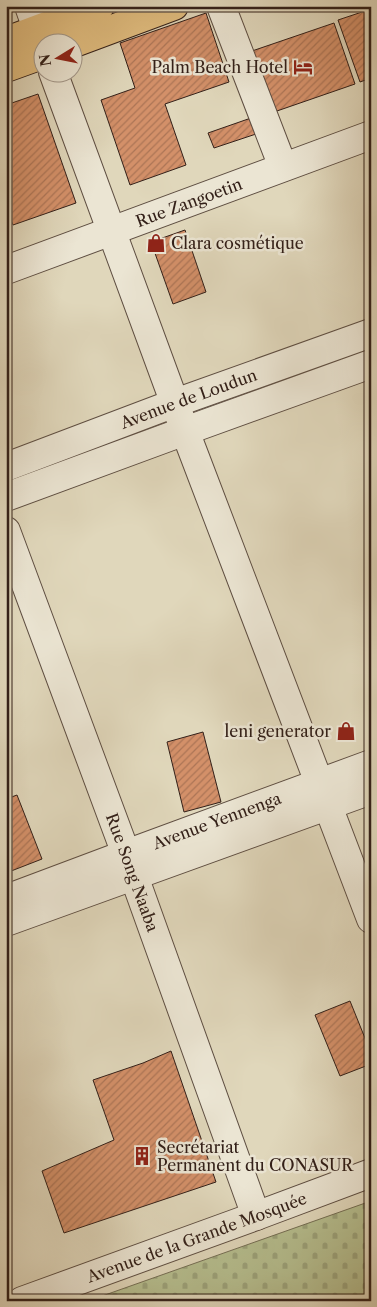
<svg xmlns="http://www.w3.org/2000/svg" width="377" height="1307" viewBox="0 0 377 1307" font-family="'Libre Caslon Text',serif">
	<defs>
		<pattern id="cemetery-stones" width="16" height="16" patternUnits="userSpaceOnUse" patternTransform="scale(1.25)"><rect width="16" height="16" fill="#b5bd8e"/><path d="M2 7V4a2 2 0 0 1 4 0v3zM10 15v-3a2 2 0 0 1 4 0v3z" fill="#9ca27a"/></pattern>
		<pattern id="building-hatch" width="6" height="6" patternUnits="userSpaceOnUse" patternTransform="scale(1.25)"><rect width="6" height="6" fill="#d39069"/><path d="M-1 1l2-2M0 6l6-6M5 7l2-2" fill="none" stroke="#ac7556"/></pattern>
	</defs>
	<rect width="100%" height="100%" fill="#e0d7bb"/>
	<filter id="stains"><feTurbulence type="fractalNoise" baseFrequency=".004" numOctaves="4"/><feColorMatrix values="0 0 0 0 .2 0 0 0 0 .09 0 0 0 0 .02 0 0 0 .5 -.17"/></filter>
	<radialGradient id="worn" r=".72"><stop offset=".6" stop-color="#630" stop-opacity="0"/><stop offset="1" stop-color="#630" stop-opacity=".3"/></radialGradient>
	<path fill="url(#cemetery-stones)" stroke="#746e54" d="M371 1201V1301H88Z"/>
	<g fill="url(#building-hatch)" stroke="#332019">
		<path d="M6 6H23V7L6 12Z"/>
		<path d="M371 9V78L360 82 338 20Z"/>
		<path d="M206 13 229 82 165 104 186 165 130 185 101 100 135 88 120 43Z"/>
		<path d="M334 23 355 84 274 112 252 51Z"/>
		<path d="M38 94 76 203 13 225 6 207V105Z"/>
		<path d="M251 118 256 134 214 148 208 133Z"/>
		<path d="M185 230 206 292 173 304 151 242Z"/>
		<path d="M203 732 221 802 184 812 167 742Z"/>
		<path d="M17 795 42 859 6 873V799Z"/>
		<path d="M350 1001 371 1053V1064L340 1076 315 1015Z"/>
		<path d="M171 1051 216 1182 64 1233 42 1171 114 1140 93 1080 143 1063Z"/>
	</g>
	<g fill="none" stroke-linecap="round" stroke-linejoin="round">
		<g stroke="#5e4e42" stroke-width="30">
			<g id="minor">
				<path d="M29 6 42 43"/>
				<path d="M221 6 283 167"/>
				<path d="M53 72 185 431 371 919"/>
				<path id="s1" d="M6 270 371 135"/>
				<path id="s2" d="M6 467 175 403 371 333"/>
				<path d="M6 497 185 431 371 364"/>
				<path id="s3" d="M6 531 126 854 256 1216"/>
				<path id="s4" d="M6 899 126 854 371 764"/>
				<path d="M6 922 371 790"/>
				<path id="s5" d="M22 1301 256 1216 371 1173"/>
			</g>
		</g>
		<g stroke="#332019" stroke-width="30">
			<g id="major">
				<path d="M6 41 100 6"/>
				<path d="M72 44 174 6"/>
				<path d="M6 68 42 55"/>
			</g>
		</g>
		<use href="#minor" stroke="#ebe5d3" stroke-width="28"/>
		<use href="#major" stroke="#e0bc7e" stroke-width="28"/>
	</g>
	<defs>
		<g id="hotel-bare" transform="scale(1.5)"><path d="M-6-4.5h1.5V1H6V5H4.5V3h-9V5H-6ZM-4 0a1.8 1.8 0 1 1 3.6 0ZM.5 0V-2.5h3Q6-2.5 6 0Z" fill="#8f2418" stroke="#ebe5d3" stroke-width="2.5" paint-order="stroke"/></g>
		<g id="shop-bare" transform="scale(1.5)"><path d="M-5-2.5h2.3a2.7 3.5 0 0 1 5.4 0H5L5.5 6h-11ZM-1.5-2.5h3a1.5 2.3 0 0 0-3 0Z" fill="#8f2418" stroke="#ebe5d3" stroke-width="2.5" paint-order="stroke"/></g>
		<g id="building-bare" transform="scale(1.5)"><path d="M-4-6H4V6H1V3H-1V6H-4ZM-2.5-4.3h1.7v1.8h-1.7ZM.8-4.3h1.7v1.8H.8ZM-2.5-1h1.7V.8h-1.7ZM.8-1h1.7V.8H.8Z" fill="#8f2418" stroke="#ebe5d3" stroke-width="2.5" paint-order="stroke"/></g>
	</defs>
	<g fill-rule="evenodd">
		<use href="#hotel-bare" x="303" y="67"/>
		<use href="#shop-bare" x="156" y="243"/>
		<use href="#shop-bare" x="346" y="731"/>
		<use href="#building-bare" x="142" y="1156"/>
	</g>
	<g text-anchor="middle" stroke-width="5" stroke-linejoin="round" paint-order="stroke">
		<g font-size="16" fill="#332019" stroke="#ebe5d3" text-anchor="end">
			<text x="288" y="73">Palm Beach Hotel</text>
			<text x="171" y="249" text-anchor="start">Clara cosmétique</text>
			<text x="331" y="737">leni generator</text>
			<text x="157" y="1153" text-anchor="start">Secrétariat<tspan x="157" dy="18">Permanent du CONASUR</tspan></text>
		</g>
		<g font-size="16" fill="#332019" stroke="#ebe5d3">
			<text dy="6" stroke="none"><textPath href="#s1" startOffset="195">Rue Zangoetin</textPath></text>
			<text dy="6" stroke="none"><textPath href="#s2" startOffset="195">Avenue de Loudun</textPath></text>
			<text dy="6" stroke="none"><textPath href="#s4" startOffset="225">Avenue Yennenga</textPath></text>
			<text dy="6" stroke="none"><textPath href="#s3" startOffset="364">Rue Song Naaba</textPath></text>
			<text dy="6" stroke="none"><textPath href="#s5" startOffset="186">Avenue de la Grande Mosquée</textPath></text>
		</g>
	</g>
	<rect width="377" height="1307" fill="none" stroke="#e0d7bb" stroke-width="25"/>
	<rect x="8" y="8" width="362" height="1292" fill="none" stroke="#332019" stroke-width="2.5"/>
	<rect x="12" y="12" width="352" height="1282" fill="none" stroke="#332019"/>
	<g transform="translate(58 58) rotate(260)"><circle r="24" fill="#ebe5d3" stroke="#a19689"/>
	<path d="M0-4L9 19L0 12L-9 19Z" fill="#8f2418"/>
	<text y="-8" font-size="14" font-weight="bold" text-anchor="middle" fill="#332019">N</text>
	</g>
	<rect width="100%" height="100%" filter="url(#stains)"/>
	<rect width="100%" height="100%" fill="url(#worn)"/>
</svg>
